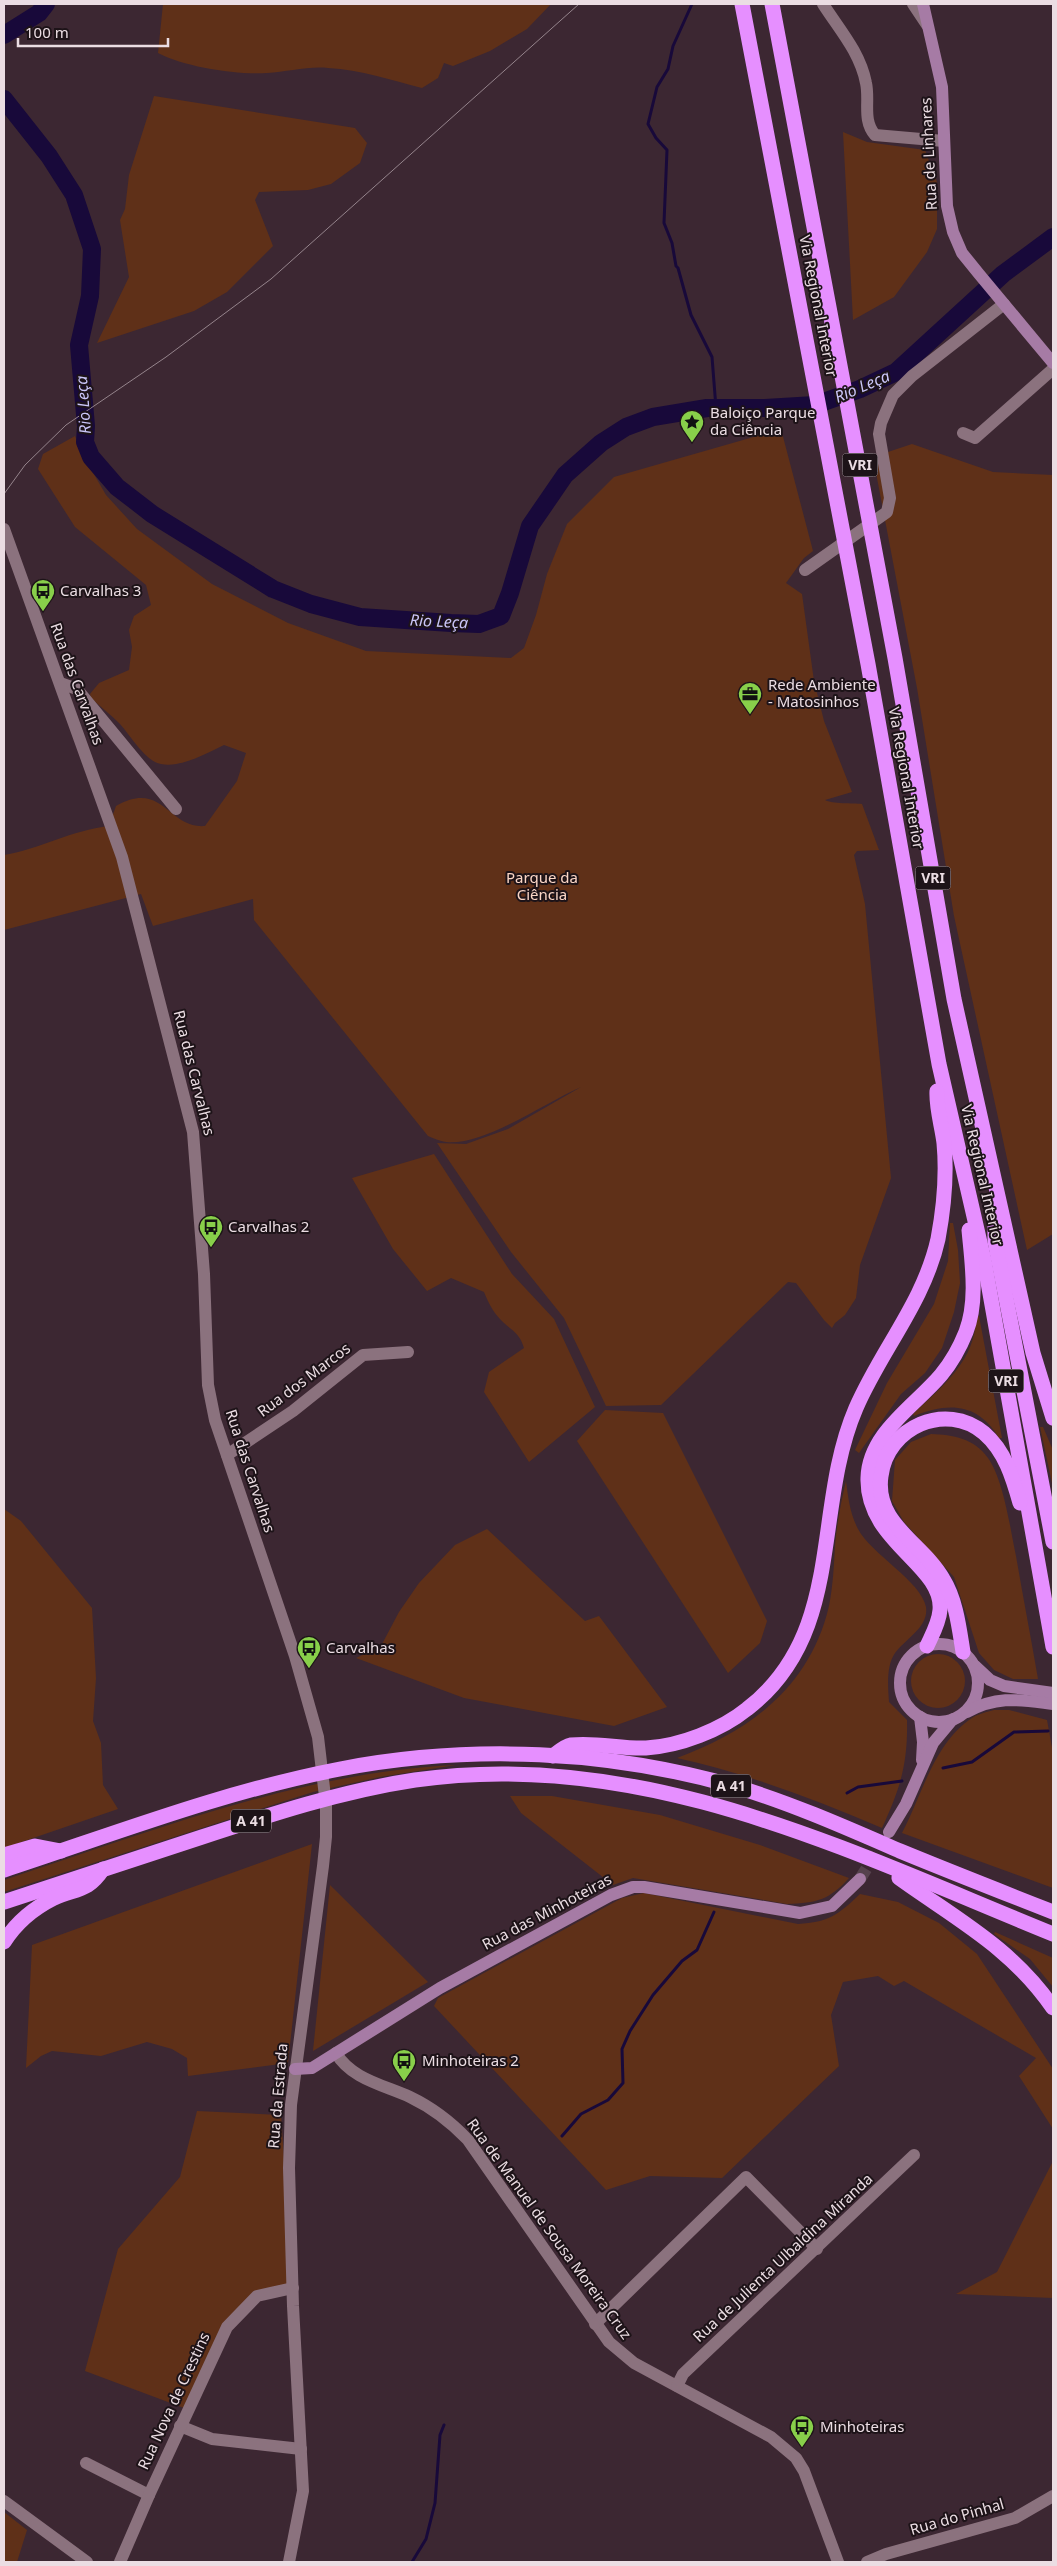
<svg xmlns="http://www.w3.org/2000/svg" width="1057" height="2566" viewBox="0 0 1057 2566" font-family="'Noto Sans',sans-serif">
	<rect width="100%" height="100%" fill="#3c2732"/>
	<g fill="#5f3018">
		<path d="M163 4H551L527 29 490 51 453 66 444 63 438 78 422 88C391 80 361 70 328 68 308 66 287 72 267 73 236 75 185 67 158 53Z"/>
		<path d="M154 96 355 128 367 143 360 163 331 184 308 190 259 192 255 200 273 246 227 292 194 311 97 343 129 277 120 220 125 209 129 175Z"/>
		<path d="M843 132 867 142 925 150 937 182V229L927 252 894 297 853 320Z"/>
		<path d="M781 429 813 551 804 558 786 583 802 594 814 681 824 721 852 792 825 800C832 804 853 803 862 804L879 850 857 851 854 855 865 904 891 1178 860 1265 856 1298 845 1315 835 1323 832 1328 824 1320 796 1283 788 1282 661 1405 606 1406 564 1318 511 1252 437 1143 466 1144 508 1129 581 1087C546 1102 484 1146 446 1142 440 1141 433 1138 428 1136L254 920 253 899 153 926 141 894 4 930V855C40 849 72 830 109 826L116 806C163 779 168 829 205 826L237 781 246 753 224 745C207 753 181 768 161 764 145 761 131 736 120 724 111 715 100 706 91 698L90 694 99 683 129 670 132 647 129 630 134 616 151 605 146 585 75 527 38 469 43 454 75 436 81 452 106 495 137 529 212 584 288 623 366 651 511 658 524 648 536 615 547 574 567 524 614 477Z"/>
		<path d="M912 444 993 472 1053 475V1234L1027 1250 954 916 917 688 873 457Z"/>
		<path d="M434 1154 512 1274 554 1319 595 1407 529 1462 484 1392 489 1372 524 1348C520 1334 514 1332 504 1323 494 1314 489 1304 484 1292L451 1278 427 1291 393 1249 352 1178Z"/>
		<path d="M950 1223H953L958 1250 960 1283 954 1312 942 1348 925 1373 901 1394 859 1453 855 1450 887 1383 934 1304 948 1261Z"/>
		<path d="M979 1316 1002 1438H999C978 1403 949 1402 914 1416L913 1414C943 1386 976 1360 976 1317Z"/>
		<path d="M605 1410 663 1413 767 1621 760 1643 728 1673 577 1441Z"/>
		<path d="M1040 1427H1043L1053 1450V1488Z"/>
		<path d="M931 1434C953 1435 974 1438 988 1458 1004 1481 1010 1528 1016 1556 1023 1597 1031 1638 1038 1679H1013L994 1670 979 1653 954 1577 904 1522 892 1501 895 1460 911 1442Z"/>
		<path d="M846 1481C848 1497 850 1514 858 1529 871 1554 921 1581 926 1607 929 1627 905 1639 895 1653 886 1666 888 1687 889 1702L907 1720C908 1764 900 1789 882 1828 815 1799 748 1774 677 1758 750 1731 810 1687 829 1606 833 1586 834 1565 835 1545 837 1523 841 1502 846 1481Z"/>
		<path d="M4 1509 21 1521 92 1608 96 1678 93 1721 101 1743 103 1785 118 1809 4 1848Z"/>
		<path d="M487 1529 585 1621 599 1616 667 1707 614 1726 464 1698 356 1658 381 1646 399 1612 419 1583 455 1545Z"/>
		<circle cx="938" cy="1681" r="27"/>
		<path d="M994 1710H1009L1047 1720 1053 1753V1888L902 1833C922 1795 934 1743 972 1718 978 1714 987 1712 994 1710Z"/>
		<path d="M456 1765 380 1777 313 1792 4 1892V1880C151 1832 300 1772 456 1765Z"/>
		<path d="M552 1796 660 1815 760 1845 849 1878C829 1900 817 1903 787 1904L633 1878 613 1885 521 1813 510 1796Z"/>
		<path d="M312 1844 288 2063 188 2076 187 2058 172 2049 147 2042 101 2056 52 2051 41 2056 26 2068 32 1945Z"/>
		<path d="M330 1885 428 1982 313 2051Z"/>
		<path d="M644 1893 798 1924C829 1922 838 1915 860 1894L898 1902 939 1923 977 1954 1053 2069V2129L1019 2076 1036 2058 904 1981 894 1986 878 1976 843 1982 831 2015 839 2066 722 2178 650 2176 606 2190 434 2006 438 1998 622 1898Z"/>
		<path d="M995 1932 1053 1958V1987L1030 1959 994 1934Z"/>
		<path d="M197 2111 281 2115 293 2288 257 2296 227 2327 184 2408 85 2371 118 2249 180 2177Z"/>
		<path d="M1053 2161V2298L956 2294 997 2272Z"/>
		<path d="M4 2512 27 2530 17 2562H4Z"/>
	</g>
	<g fill="none" stroke-linecap="round" stroke-linejoin="round">
		<g stroke="#18093a" stroke-width="3">
			<path d="M692 4 673 46 668 69 657 87 648 124 656 138 667 150 664 223 672 243 676 266 678 268 691 315 712 357 716 408"/>
			<path d="M943 1768 972 1762 1014 1732 1048 1731"/>
			<path d="M847 1793 858 1787 902 1781"/>
			<path d="M562 2136 581 2114 608 2100 623 2083 622 2049 630 2031 653 1995 682 1961 697 1950 714 1912"/>
			<path d="M412 2562 426 2539 435 2503 440 2435 444 2425"/>
		</g>
		<g stroke="#18093a" stroke-width="18">
			<path d="M4 35 39 13 46 4"/>
			<path d="M4 99 49 156 74 195 92 249 90 296 79 345 86 426 85 442 91 457 117 487 152 514 273 589 311 604 360 617 451 623 479 624 501 616 510 593 530 526 565 475 601 443 626 427 653 417 707 408H765L815 405 860 389 896 372 1003 274 1053 237"/>
		</g>
		<path stroke="#56424d" stroke-width="12" stroke-dasharray="12 6" stroke-linecap="butt" d="M860 1879 886 1837"/>
		<g stroke="#8b727e" stroke-width="12">
			<path d="M823 4C839 29 860 52 866 83 870 101 862 120 875 135L944 141"/>
			<path d="M913 4 927 25"/>
			<path d="M963 433 975 438 1053 369"/>
			<path d="M805 570 887 512 890 498 879 434 881 423 893 395 912 376 1004 304"/>
			<path d="M60 683 77 689 176 809"/>
			<path d="M227 1455 293 1411 363 1355 408 1352"/>
			<path d="M336 2053C351 2079 384 2085 410 2097 433 2108 451 2122 468 2140L609 2342 634 2363 771 2437 796 2458 804 2471 838 2562"/>
			<path d="M595 2324 746 2177 817 2249"/>
			<path d="M677 2386 683 2374 914 2155"/>
			<path d="M180 2426 212 2439 301 2449"/>
			<path d="M86 2463 149 2495"/>
			<path d="M4 2501 87 2562"/>
			<path d="M120 2562 149 2495 227 2327 257 2296 293 2288"/>
			<path d="M867 2562 886 2554 1015 2518 1053 2496"/>
		</g>
		<path stroke="#8b727e" stroke-width="12" d="M4 529 122 857 193 1132 204 1274 208 1385 215 1420 295 1656 318 1737 326 1805V1837L323 1866 291 2105 289 2168 293 2306 303 2491 289 2562"/>
		<g stroke="#a67ba5" stroke-width="12">
			<path d="M923 4 942 87 947 206 953 232 962 253 979 274 1053 363"/>
			<circle cx="939" cy="1683" r="39"/>
			<path d="M975 1666 990 1680 1004 1686 1053 1693"/>
			<path d="M967 1712C998 1695 1020 1700 1053 1704"/>
			<path d="M920 1717 923 1742 922 1760"/>
			<path d="M889 1832 906 1804 933 1743 953 1719"/>
			<path d="M295 2069 312 2068 440 1988 611 1895 633 1887H644L800 1913 832 1906 860 1879"/>
		</g>
		<g stroke="#e68fff" stroke-width="15">
			<path d="M742 4 868 664 939 1064 984 1260 1053 1647"/>
			<path d="M772 4 895 658 954 999 1033 1353 1053 1418"/>
			<path d="M995 1209V1241L1053 1542"/>
			<path d="M927 1646C932 1635 939 1623 940 1610 944 1565 866 1542 868 1478 869 1433 915 1406 941 1375 951 1363 960 1347 966 1332 978 1301 972 1263 969 1230"/>
			<path d="M963 1652C959 1627 956 1600 943 1579 923 1543 874 1524 881 1476 887 1427 946 1401 984 1433 1005 1451 1013 1478 1020 1503"/>
			<path d="M553 1756C558 1752 565 1746 571 1745 596 1742 621 1749 646 1748 680 1746 721 1730 747 1709 846 1633 812 1510 856 1408 881 1350 924 1302 938 1239 944 1207 947 1175 944 1143 942 1126 936 1108 937 1091"/>
			<path d="M4 1855 35 1846 61 1851"/>
			<path d="M4 1870C114 1834 225 1791 340 1769 471 1744 609 1750 737 1787 793 1804 847 1828 900 1851 951 1872 1002 1892 1053 1912"/>
			<path d="M899 1878C956 1919 1012 1948 1053 2008"/>
			<path d="M4 1902C70 1880 136 1859 202 1837 272 1814 342 1791 415 1780 643 1747 848 1851 1053 1934"/>
			<path d="M4 1942C16 1923 34 1908 54 1898 77 1888 88 1892 103 1869"/>
		</g>
		<path stroke="#95848c" stroke-width="1" d="M4 494 25 465 66 425 166 357 271 279 579 4"/>
	</g>
	<defs>
		<g id="sight-pin" transform="scale(1.25)"><path d="M0 17L-7.5 6A9.5 9.5 0 1 1 7.5 6Z" fill="#88cf4a" stroke="#1d1318"/><path d="M0-6L1.8-2.2L6-1.7L2.9 1.2L3.7 5.4L0 3.3L-3.7 5.4L-2.9 1.2L-6-1.7L-1.8-2.2Z" fill="#111"/></g>
		<g id="bus-pin" transform="scale(1.25)"><path d="M0 17L-7.5 6A9.5 9.5 0 1 1 7.5 6Z" fill="#88cf4a" stroke="#1d1318"/><path d="M-5-6H5V4H4V6H2V4H-2V6H-4V4H-5ZM-3.5-4V0h7V-4ZM-3.5 1.2v1.5H-2V1.2ZM2 1.2v1.5H3.5V1.2Z" fill="#111"/></g>
		<g id="office-pin" transform="scale(1.25)"><path d="M0 17L-7.5 6A9.5 9.5 0 1 1 7.5 6Z" fill="#88cf4a" stroke="#1d1318"/><path d="M-6-3h4V-5.5h4V-3h4V5H-6ZM-1-4.5V-3h2v-1.5ZM-6 0V1H6V0Z" fill="#111"/></g>
	</defs>
	<g fill-rule="evenodd">
		<use href="#sight-pin" x="692" y="422"/>
		<use href="#bus-pin" x="43" y="591"/>
		<use href="#office-pin" x="750" y="694"/>
		<use href="#bus-pin" x="211" y="1227"/>
		<use href="#bus-pin" x="309" y="1648"/>
		<use href="#bus-pin" x="404" y="2061"/>
		<use href="#bus-pin" x="802" y="2427"/>
	</g>
	<g text-anchor="middle" stroke-width="4" stroke-linejoin="round" paint-order="stroke">
		<g fill="#1d1318" stroke="#ada0a6" stroke-width="1">
			<rect x="842.5" y="453.5" width="35" height="23" rx="4"/>
			<rect x="915.5" y="866.5" width="35" height="23" rx="4"/>
			<rect x="988.5" y="1369.5" width="35" height="23" rx="4"/>
			<rect x="711" y="1774.5" width="40" height="23" rx="4"/>
			<rect x="231" y="1809.5" width="40" height="23" rx="4"/>
		</g>
		<g font-size="14" font-weight="bold" fill="#ebdde3">
			<text x="860" y="470">VRI</text>
			<text x="933" y="883">VRI</text>
			<text x="1006" y="1386">VRI</text>
			<text x="731" y="1791">A 41</text>
			<text x="251" y="1826">A 41</text>
		</g>
		<g font-size="15" fill="#ebdde3" stroke="#1d1318">
			<text transform="translate(929 154) rotate(-93)" y="5">Rua de Linhares</text>
			<text transform="translate(818 306) rotate(79)" y="5">Via Regional Interior</text>
			<text transform="translate(77 684) rotate(70)" y="5">Rua das Carvalhas</text>
			<text transform="translate(906 778) rotate(80)" y="5">Via Regional Interior</text>
			<text transform="translate(194 1073) rotate(76)" y="5">Rua das Carvalhas</text>
			<text transform="translate(982 1175) rotate(77)" y="5">Via Regional Interior</text>
			<text transform="translate(304 1380) rotate(-37)" y="5">Rua dos Marcos</text>
			<text transform="translate(250 1471) rotate(72)" y="5">Rua das Carvalhas</text>
			<text transform="translate(547 1912) rotate(-28)" y="5">Rua das Minhoteiras</text>
			<text transform="translate(278 2096) rotate(-85)" y="5">Rua da Estrada</text>
			<text transform="translate(549 2229) rotate(54)" y="5">Rua de Manuel de Sousa Moreira Cruz</text>
			<text transform="translate(783 2258) rotate(-43)" y="5">Rua de Julienta Ulbaldina Miranda</text>
			<text transform="translate(174 2401) rotate(-65)" y="5">Rua Nova de Crestins</text>
			<text transform="translate(957 2517) rotate(-16)" y="5">Rua do Pinhal</text>
		</g>
		<g font-size="15" fill="#ebdde3" stroke="#1d1318" text-anchor="start">
			<text x="710" y="418">Baloiço Parque<tspan x="710" dy="17">da Ciência</tspan></text>
			<text x="60" y="596">Carvalhas 3</text>
			<text x="768" y="690">Rede Ambiente<tspan x="768" dy="17">- Matosinhos</tspan></text>
			<text x="228" y="1232">Carvalhas 2</text>
			<text x="326" y="1653">Carvalhas</text>
			<text x="422" y="2066">Minhoteiras 2</text>
			<text x="820" y="2432">Minhoteiras</text>
		</g>
		<g font-size="15" fill="#fbd6c6" stroke="#1d1318">
			<text x="542" y="883">Parque da<tspan x="542" dy="17">Ciência</tspan></text>
		</g>
		<g font-size="16" font-style="italic" fill="#cac5f8" stroke="#1d1318">
			<text transform="translate(862 386) rotate(-23)" y="6">Rio Leça</text>
			<text transform="translate(83 405) rotate(-94)" y="6">Rio Leça</text>
			<text transform="translate(439 621) rotate(3)" y="6">Rio Leça</text>
		</g>
	</g>
	<rect width="1057" height="2566" fill="none" stroke="#ebdde3" stroke-width="10"/>
	<path d="M18 38v8h150v-8" fill="none" stroke="#ebdde3" stroke-width="2.5"/>
	<text x="25" y="38" font-size="15" fill="#ebdde3" stroke="#1d1318" stroke-width="4" paint-order="stroke">100 m</text>
</svg>
